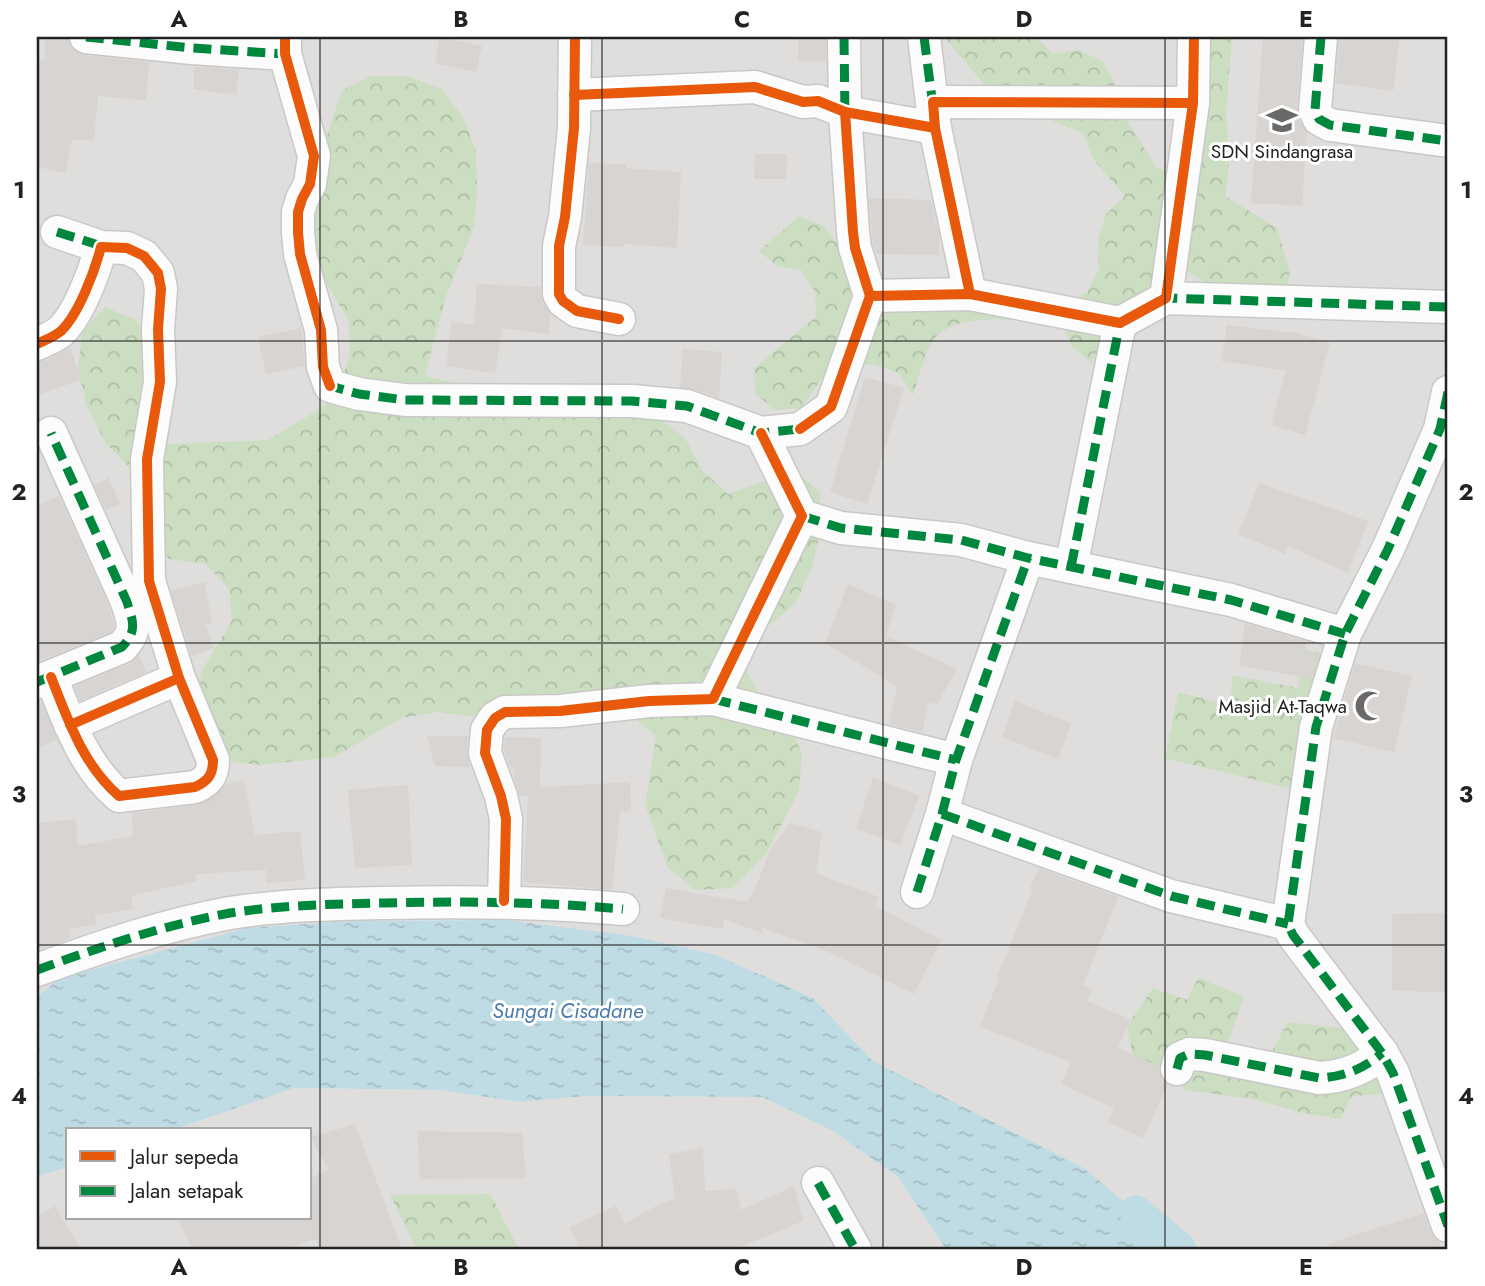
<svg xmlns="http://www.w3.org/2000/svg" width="1485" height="1286" viewBox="0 0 1485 1286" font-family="Jost,sans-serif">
	<defs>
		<pattern id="forest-crowns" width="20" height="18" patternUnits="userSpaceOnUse" patternTransform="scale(1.75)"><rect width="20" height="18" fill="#cbdec1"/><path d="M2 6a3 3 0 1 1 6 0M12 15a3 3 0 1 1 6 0" fill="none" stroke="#aebea6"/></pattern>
		<pattern id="water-ripples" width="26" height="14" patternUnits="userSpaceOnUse" patternTransform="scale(1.75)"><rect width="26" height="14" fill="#bfdbe3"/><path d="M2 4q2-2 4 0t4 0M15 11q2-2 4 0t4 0" fill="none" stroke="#a4bcc2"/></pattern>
	</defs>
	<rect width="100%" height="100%" fill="#f0eeeb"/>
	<g fill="#dfdedc">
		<path d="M37 37H1448V1249H1180L1084 1168 873 1061 813 998 714 954 627 935 505 920 349 921 247 928 62 978 37 996Z"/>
		<path d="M294 1088 440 1090 520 1102 587 1096 762 1097 833 1131 898 1177 946 1249H37V1177L68 1167V1218H310V1130H173Z"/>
	</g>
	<g fill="url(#forest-crowns)">
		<path d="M944 37H1036L1053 54 1078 50 1103 61 1114 82 1118 107 1157 168 1182 176 1203 37H1232L1226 114 1229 162 1225 196 1277 228 1290 273 1284 296 1232 299 1187 271 1167 287 1146 329 1101 342 1092 363 1071 346 1063 323C1027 322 962 309 935 338 926 348 918 381 913 395L899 373 874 364 828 369 801 408 776 410 755 394 754 368 816 317 815 292 801 270 777 266 759 251 799 216 824 226 870 288 892 306 917 313 936 296 1064 304 1087 292 1099 269 1098 240 1106 214 1125 196 1093 159 1084 134 993 95Z"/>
		<path d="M372 76H408L441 89 463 117 476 151 477 190 474 227 445 299 425 376 559 406 657 417 685 438 702 470 728 494 793 470 820 492 821 529 812 567 795 604 764 629 743 663 760 696 788 721 802 754 799 791 766 854 733 888 696 890 668 868 645 805 656 736 623 709 515 721 437 712 402 718 334 757 260 765 234 762 209 737 199 699 201 672 232 621 229 589 206 564 169 559 146 531V498L130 468 105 442 87 406 78 370 82 332 105 307 136 320 140 326 145 383 168 444 268 440 336 399 350 354 349 321 309 254 315 184 323 148 342 90Z"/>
		<path d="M1305 649 1325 655 1293 789 1165 758 1178 692 1231 706 1232 675 1298 688Z"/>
		<path d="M1198 978 1244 996 1226 1049 1266 1062 1288 1022 1362 1031 1386 1066 1381 1094 1352 1096 1340 1119 1302 1113 1253 1099 1185 1090 1165 1071 1133 1056 1127 1026 1153 988 1187 1000Z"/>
		<path d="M490 1194 519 1249H417L390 1195Z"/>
	</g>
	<path fill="url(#water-ripples)" d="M505 920 627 935 714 954 813 998 873 1061 1084 1168 1180 1249H946L898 1177 833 1131 762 1097 587 1096 520 1102 440 1090 294 1088 173 1130H68V1167L37 1177V996L61 978 247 928 349 921Z"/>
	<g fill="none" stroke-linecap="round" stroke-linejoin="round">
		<path stroke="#bfdbe3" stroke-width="33" d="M1136 1212 1180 1249"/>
	</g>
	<g fill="#d7d4d2">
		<path d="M45 37H68L70 45 75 51 83 55 149 62 146 100 98 96 94 141 72 139 65 173 37 167V60L45 59Z"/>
		<path d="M440 37 482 46 476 72 435 63Z"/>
		<path d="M798 37H826V62L798 61Z"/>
		<path d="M1263 37H1303L1297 108 1298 117 1307 132 1302 206 1251 203Z"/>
		<path d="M1339 37H1400L1393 91 1336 83Z"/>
		<path d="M194 67 239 69 236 95 194 89Z"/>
		<path d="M755 154H787L786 179H754Z"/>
		<path d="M589 163 626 164V168L681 172 677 248 623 244V247L583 245Z"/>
		<path d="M869 198 931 200 939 236V255L876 254 873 244Z"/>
		<path d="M477 284 541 287 543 302 551 315 549 334 502 328 495 373 446 366 452 321 474 325Z"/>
		<path d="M1227 325 1296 333 1330 343 1305 435 1271 425 1286 371 1221 361Z"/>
		<path d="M301 328 305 366 266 374 258 337Z"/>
		<path d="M70 347 81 380 37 395V362L45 361Z"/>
		<path d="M683 349 722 352 719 398 693 389 680 387Z"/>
		<path d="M865 377 904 388 867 504 830 492Z"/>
		<path d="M109 478 120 504 106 510 94 485Z"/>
		<path d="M1259 483 1368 521 1348 573 1288 546 1285 554 1238 534Z"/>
		<path d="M59 496 110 609 114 626 111 632 37 662V506Z"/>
		<path d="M205 582 212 623 205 624 214 648 192 656 171 591Z"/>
		<path d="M848 584 896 605 886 636 957 669 937 704 929 701 922 732 889 724 897 686 825 643Z"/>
		<path d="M1245 623 1306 642 1305 651 1319 654 1312 679 1239 665Z"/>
		<path d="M139 655 146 672 80 701 74 686 129 664Z"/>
		<path d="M1355 663 1412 676 1394 752 1333 738Z"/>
		<path d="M37 700H40L57 739 37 749Z"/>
		<path d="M1015 701 1071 723 1058 759 1002 737Z"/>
		<path d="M427 736H468L467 752 470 767 435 766Z"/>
		<path d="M505 737 541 738 540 787 630 782 631 811 620 812 612 890 523 882 528 796H520L514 779 515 767H510L504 750Z"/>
		<path d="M873 777 919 796 900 845 856 829Z"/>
		<path d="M244 780 255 835 300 831 305 880 267 883 266 870 195 874 196 881 131 896 133 909 95 915 96 924 69 929 71 938 37 950V823L76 819 78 846 133 836 132 813 198 805 215 796 226 784Z"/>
		<path d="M408 785 412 865 355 868 348 790Z"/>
		<path d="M790 823 822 832 816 873 879 897 875 906 941 940 914 994 826 951 763 928 762 933 724 919 723 929 660 918 666 888 747 902 757 884 770 850Z"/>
		<path d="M1039 868 1118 897 1083 985 1092 989 1087 1001 1130 1019 1118 1048 1159 1066V1074L1168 1084 1143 1138 1108 1122 1114 1108 1061 1084 1071 1062 980 1027 999 978 997 977 1033 889 1030 888Z"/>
		<path d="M1448 913V993L1392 990V914Z"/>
		<path d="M355 1124 402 1249H321L315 1239 285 1249H193L177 1218H310V1179L328 1169 311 1137Z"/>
		<path d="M417 1131 522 1133 526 1178 420 1179Z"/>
		<path d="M703 1148 705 1191 736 1189 741 1210 794 1186 803 1221 735 1249H579L570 1227 616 1206 625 1224 661 1203 675 1199 669 1154Z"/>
		<path d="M55 1206 81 1249H37V1217Z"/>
		<path d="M1424 1213 1431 1232 1439 1241 1441 1249H1328L1327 1244Z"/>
	</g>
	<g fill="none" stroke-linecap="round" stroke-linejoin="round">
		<g stroke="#c9c8c7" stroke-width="35">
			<g id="minor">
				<path d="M86 37 192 48 285 54"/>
				<path d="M285 37V54L314 156 310 184 302 199 298 212V232L300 254 321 330 323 367 330 386 359 394 405 400 632 401 687 406 761 433 800 429 831 407 870 296 970 294 1120 323 1166 298 1448 307"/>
				<path d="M575 37 574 128 565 217 559 246V294L563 301 577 311 619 319"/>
				<path d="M844 37 845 112 853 232 855 248 870 296"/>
				<path d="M924 37 935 128 970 294"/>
				<path d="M1321 37 1315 110 1319 119 1330 125 1448 141"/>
				<path d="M574 95 755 87 803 102 818 101 845 112 935 128"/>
				<path d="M933 102 1193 103"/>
				<path d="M1166 298 1193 103 1194 37"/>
				<path d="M37 344C45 340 54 337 61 331 79 314 95 270 101 247"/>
				<path d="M1448 392 1440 429 1388 549 1345 634 1316 727 1288 924 1293 935 1382 1053 1393 1073 1448 1226"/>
				<path d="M802 516 841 528 961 540 1028 558 1231 600 1345 634"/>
				<path d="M1071 567 1120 323"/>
				<path d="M51 677C68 720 83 765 119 796L195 787C208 781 213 775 213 760L179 678 149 581 147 459 160 382 158 329 161 289 158 273 144 256 127 248 101 247 57 232"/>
				<path d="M37 682 122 647C138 630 133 622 127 602L51 433"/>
				<path d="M713 699 956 760"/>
				<path d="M70 725 179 678"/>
				<path d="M942 814 1171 896 1288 924"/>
				<path d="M917 892 942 814 956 760 1028 558"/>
				<path d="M504 901 506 819 501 796 485 753 487 730 495 718 505 712 560 711 649 701 713 699 802 516 761 433"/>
				<path d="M37 970C100 947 164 925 230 913 281 905 333 904 384 903 464 901 543 902 623 909"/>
				<path d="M1177 1069 1180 1058 1189 1054 1205 1055 1319 1078C1343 1077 1364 1069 1382 1053"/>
				<path d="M818 1183 855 1249"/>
			</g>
		</g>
		<use href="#minor" stroke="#fdfcfc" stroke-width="32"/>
		<g stroke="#00873e" stroke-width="9" stroke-dasharray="18 9" stroke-linecap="butt">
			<path d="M86 37 192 48 285 54"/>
			<path d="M844 37 845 117"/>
			<path d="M924 37 933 106"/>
			<path d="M1321 37 1315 110 1319 119 1330 125 1448 141"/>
			<path d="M57 232 105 247"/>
			<path d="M1160 301 1166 298 1448 307"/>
			<path d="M329 382 330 386 359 394 405 400 632 401 687 406 761 433 800 429 805 426"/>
			<path d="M1448 392 1440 429 1388 549 1345 634 1316 727 1288 924 1293 935 1382 1053 1393 1073 1448 1226"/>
			<path d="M802 516 841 528 961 540 1028 558 1231 600 1345 634"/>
			<path d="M1071 567 1120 323"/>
			<path d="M37 682 122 647C138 630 133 622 127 602L51 433"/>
			<path d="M713 699 956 760"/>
			<path d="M942 814 1171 896 1288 924"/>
			<path d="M917 892 942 814 956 760 1028 558"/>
			<path d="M37 970C100 947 164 925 230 913 281 905 333 904 384 903 464 901 543 902 623 909"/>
			<path d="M1177 1069 1180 1058 1189 1054 1205 1055 1319 1078C1343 1077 1364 1069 1382 1053"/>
			<path d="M818 1183 855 1249"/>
		</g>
		<g stroke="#fff" stroke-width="15">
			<g id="cycleway">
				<path d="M285 37V54L314 156 310 184 302 199 298 212V232L300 254 321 330 323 367 330 386"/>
				<path d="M575 37 574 128 565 217 559 246V294L563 301 577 311 619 319"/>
				<path d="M574 95 755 87 803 102 818 101 845 112 935 128"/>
				<path d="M845 112 853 232 855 248 870 296"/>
				<path d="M970 294 935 128 933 102 1193 103"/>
				<path d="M37 344C45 340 54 337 61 331 79 314 95 270 101 247L127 248 144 256 158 273 161 289 158 329 160 382 147 459 149 581 179 678 213 760C213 775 208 781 195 787L119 796C83 765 68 720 51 677"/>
				<path d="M800 429 831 407 870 296 970 294 1120 323 1166 298 1193 103 1194 37"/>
				<path d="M70 725 179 678"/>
				<path d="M504 901 506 819 501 796 485 753 487 730 495 718 505 712 560 711 649 701 713 699 802 516 761 433"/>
			</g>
		</g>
		<use href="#cycleway" stroke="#e8590c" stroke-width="10"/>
	</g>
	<path fill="none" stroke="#222" stroke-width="2" stroke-opacity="0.55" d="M320 37V1249M602 37V1249M883 37V1249M1165 37V1249M37 341H1448M37 643H1448M37 945H1448"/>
	<defs>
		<g id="school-bare" transform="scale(2.415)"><path d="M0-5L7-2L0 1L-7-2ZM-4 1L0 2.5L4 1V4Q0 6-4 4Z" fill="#6a6968" stroke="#fff" stroke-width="2.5" paint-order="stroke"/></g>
		<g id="mosque-bare" transform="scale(2.415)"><path d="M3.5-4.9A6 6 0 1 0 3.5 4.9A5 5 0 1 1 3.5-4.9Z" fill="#6a6968" stroke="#fff" stroke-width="2.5" paint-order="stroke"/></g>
	</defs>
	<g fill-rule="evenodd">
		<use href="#school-bare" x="1282" y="120"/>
		<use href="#mosque-bare" x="1370" y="706"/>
	</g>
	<g text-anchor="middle" stroke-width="6" stroke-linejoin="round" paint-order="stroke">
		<g font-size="19" fill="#222" stroke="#fff">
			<text x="1282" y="158">SDN Sindangrasa</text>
			<text x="1347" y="713" text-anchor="end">Masjid At-Taqwa</text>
		</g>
		<g font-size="21" font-style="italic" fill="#4a7aab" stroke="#fff">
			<text x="568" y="1018">Sungai Cisadane</text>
		</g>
	</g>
	<rect width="1485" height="1286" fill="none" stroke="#ffffff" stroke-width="77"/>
	<rect x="66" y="1128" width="245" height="91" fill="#ffffff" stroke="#a7a7a7" stroke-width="2"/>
	<rect x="80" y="1151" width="35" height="10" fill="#e8590c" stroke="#a7a7a7" stroke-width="2"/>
	<text x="130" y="1164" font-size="21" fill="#222222">Jalur sepeda</text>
	<rect x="80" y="1186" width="35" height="10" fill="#00873e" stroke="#a7a7a7" stroke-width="2"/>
	<text x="130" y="1198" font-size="21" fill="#222222">Jalan setapak</text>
	<rect x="38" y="38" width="1408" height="1210" fill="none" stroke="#222" stroke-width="2.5"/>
	<g font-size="23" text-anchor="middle" font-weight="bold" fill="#222">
		<text x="179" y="27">A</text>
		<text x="461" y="27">B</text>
		<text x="742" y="27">C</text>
		<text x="1024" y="27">D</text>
		<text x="1306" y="27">E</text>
		<text x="19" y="198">1</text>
		<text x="1466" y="198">1</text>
		<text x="19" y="500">2</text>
		<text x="1466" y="500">2</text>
		<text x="19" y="802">3</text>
		<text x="1466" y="802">3</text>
		<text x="19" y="1104">4</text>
		<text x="1466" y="1104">4</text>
		<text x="179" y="1275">A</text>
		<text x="461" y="1275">B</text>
		<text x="742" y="1275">C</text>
		<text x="1024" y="1275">D</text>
		<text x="1306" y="1275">E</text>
	</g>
</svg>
